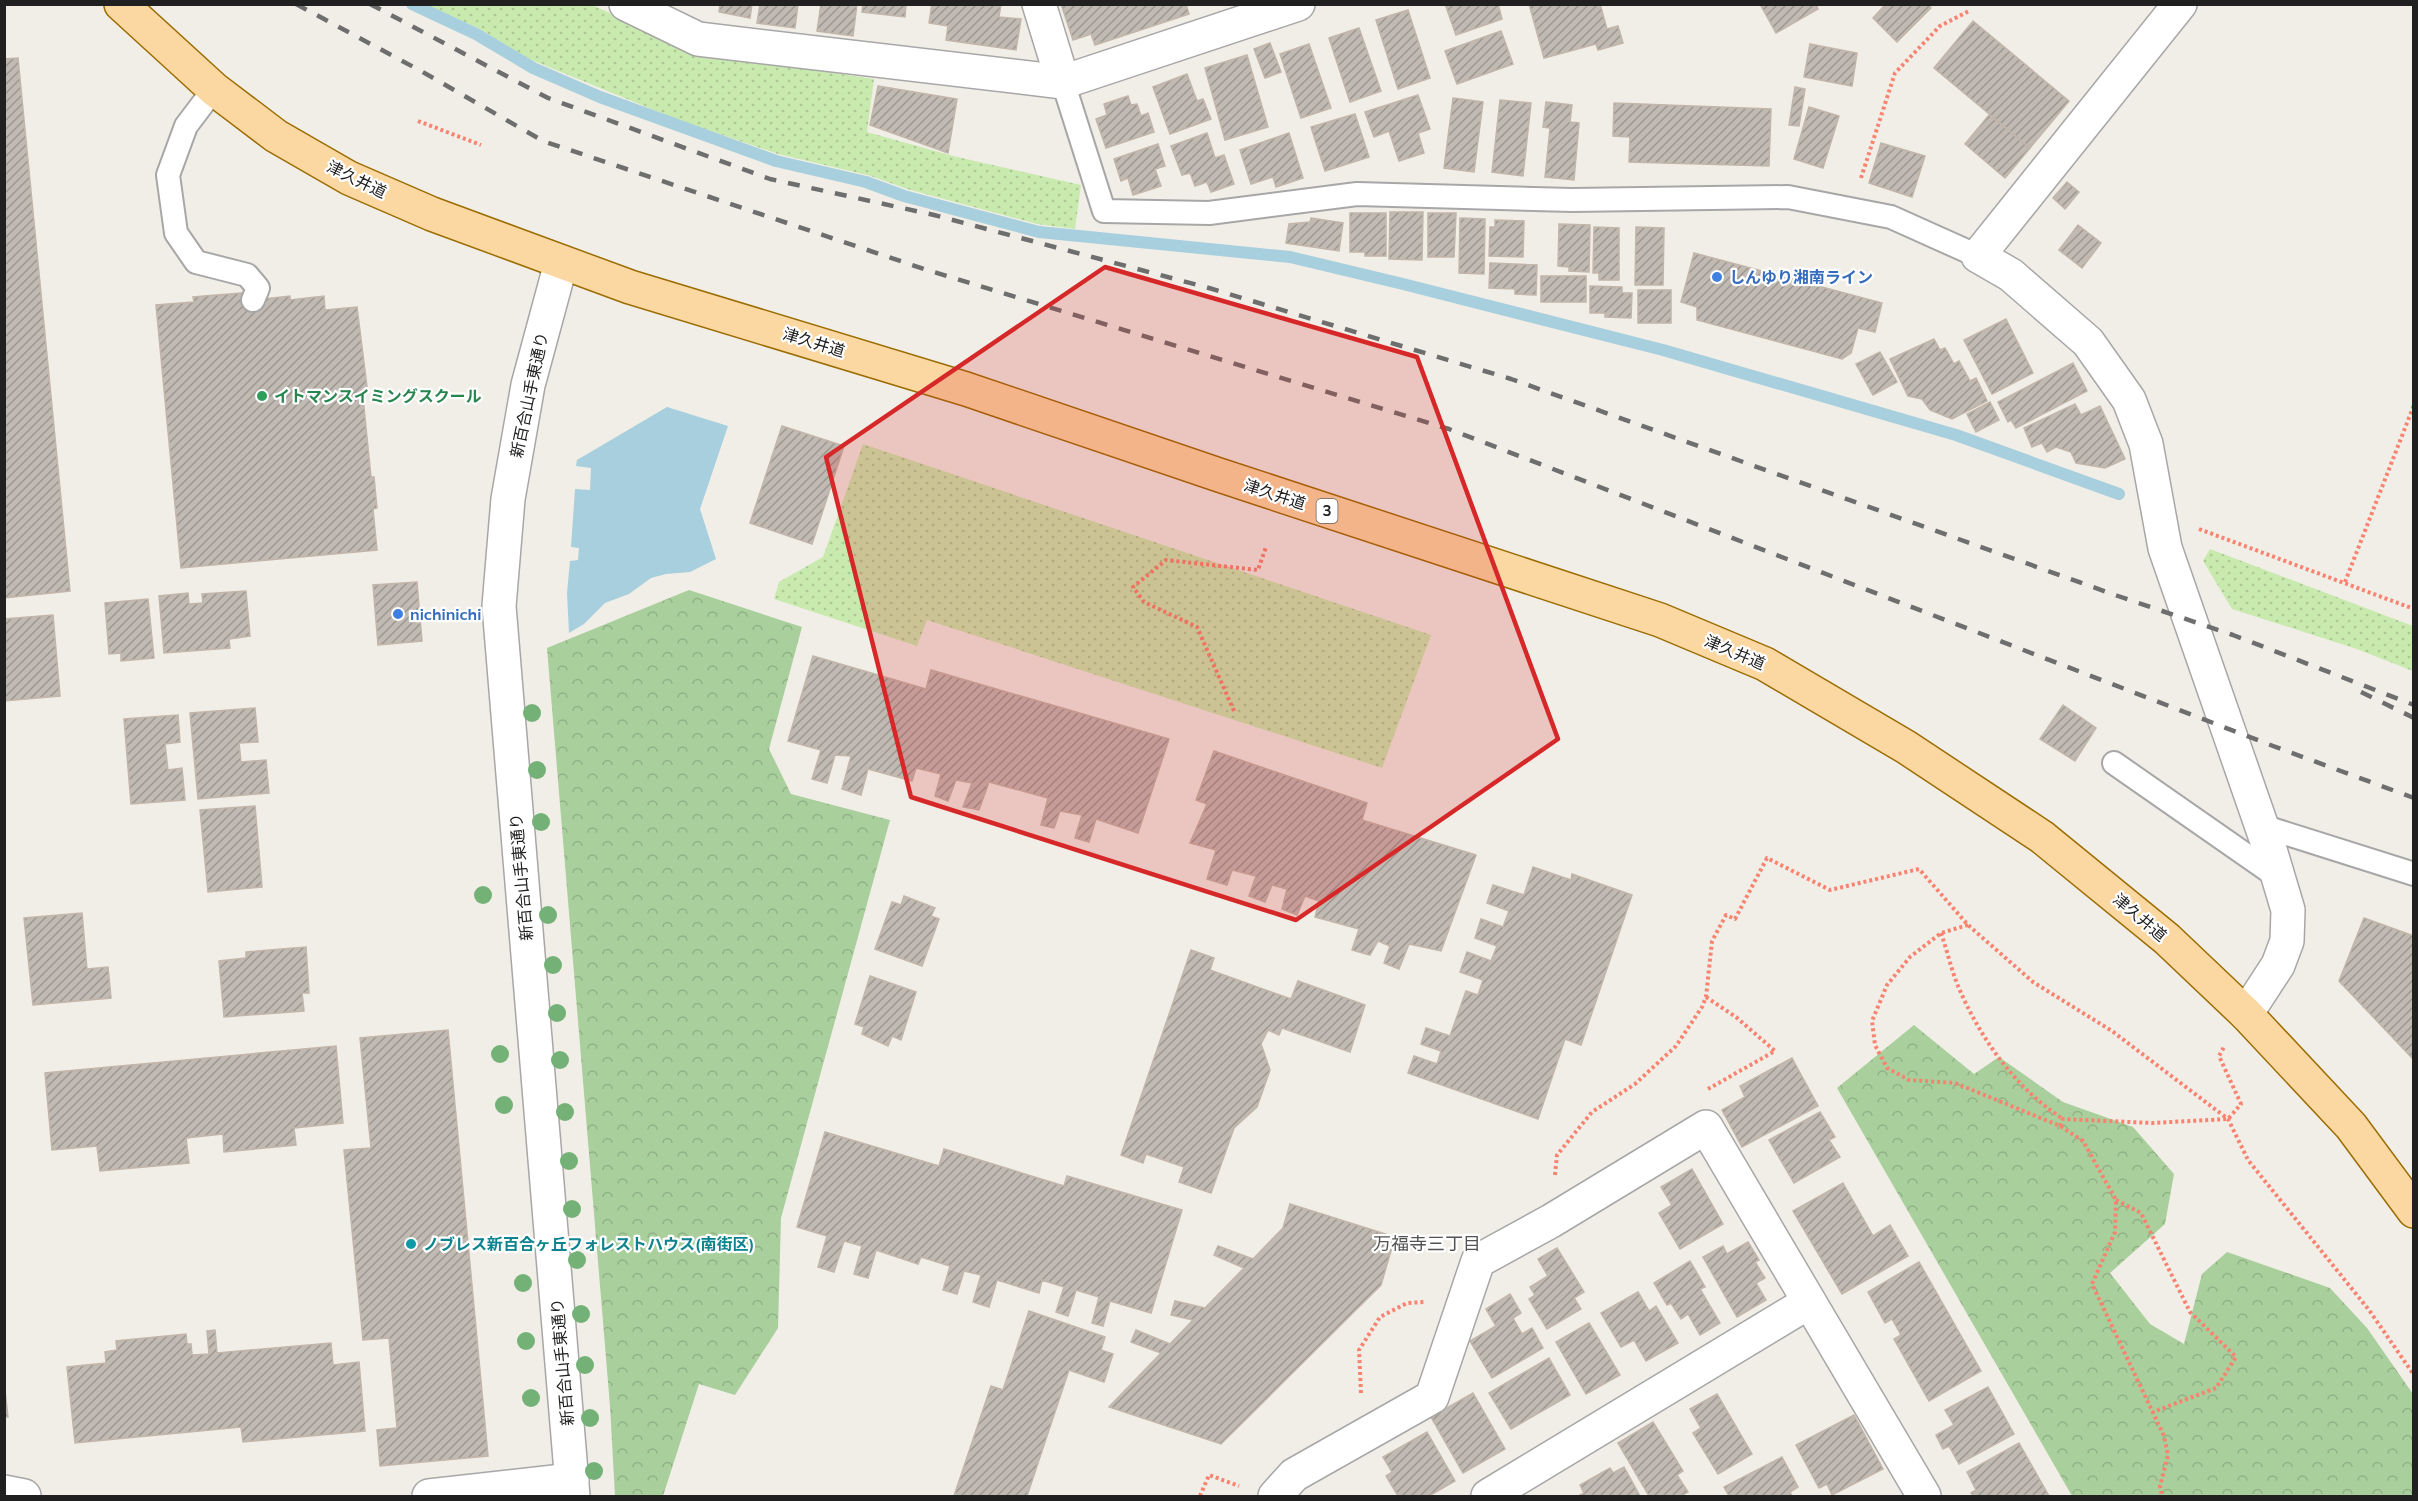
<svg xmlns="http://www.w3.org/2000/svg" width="2418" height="1501" viewBox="0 0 2418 1501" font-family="Mulish,'Noto Sans JP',sans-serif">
	<defs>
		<pattern id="grass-dots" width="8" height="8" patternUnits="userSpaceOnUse" patternTransform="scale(1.5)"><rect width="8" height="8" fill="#c9eaae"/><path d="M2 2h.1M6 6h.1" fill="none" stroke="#acc895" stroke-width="1.8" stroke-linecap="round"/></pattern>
		<pattern id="forest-crowns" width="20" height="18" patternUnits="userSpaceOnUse" patternTransform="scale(1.5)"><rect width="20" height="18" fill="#a9cf9c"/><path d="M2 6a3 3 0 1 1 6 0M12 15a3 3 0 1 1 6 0" fill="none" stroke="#91b186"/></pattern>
		<pattern id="building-hatch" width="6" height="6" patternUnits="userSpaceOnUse" patternTransform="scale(1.5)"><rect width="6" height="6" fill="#c1bab3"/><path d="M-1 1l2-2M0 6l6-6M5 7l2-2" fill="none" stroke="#9c9791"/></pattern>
	</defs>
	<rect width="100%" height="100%" fill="#f1eee7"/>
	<g fill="url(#grass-dots)">
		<path d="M426 5H592L699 53 874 79 867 132 953 156 1081 185 1075 229 1037 224 907 189 871 176 778 154 671 117 529 59 478 28Z"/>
		<path d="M863 444 1431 635 1382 768 927 620 917 646 774 599 779 582 823 557Z"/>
		<path d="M2210 549 2413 626V671L2354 648 2232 609 2203 561Z"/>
	</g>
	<g fill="url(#forest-crowns)">
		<path d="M689 590 802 627 769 749 791 794 890 820 781 1218 778 1328 735 1395 699 1384 663 1496H615L610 1406 547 648Z"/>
		<path d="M1914 1025 1974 1074 1999 1057 2063 1102 2133 1127 2174 1174 2165 1224 2110 1273 2150 1324 2184 1344 2202 1274 2227 1252 2330 1288 2367 1328 2413 1394V1496H2072L1837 1088Z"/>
	</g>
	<path fill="#a8cfdd" d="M667 407 728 426 700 509 716 559 690 572 666 574 651 578 629 594 605 603 584 624 569 633 567 593 570 561 578 560 579 548 571 547 575 489 590 490 591 468 576 466 577 460Z"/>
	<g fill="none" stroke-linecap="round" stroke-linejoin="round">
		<path stroke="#a8cfdd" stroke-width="12" d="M412 4 476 34 533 68 600 97 776 161 866 182 904 196 1039 232 1290 257 1403 284 1663 350 1956 435 2119 494"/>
	</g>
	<g fill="url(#building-hatch)" stroke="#c2b5a9" stroke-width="1.5">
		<path d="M720 4H752L750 18 719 12Z"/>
		<path d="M760 4H798L795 28 757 23Z"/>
		<path d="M821 4H857L853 36 817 31Z"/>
		<path d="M863 4H906L905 17 862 12Z"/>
		<path d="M932 4H1001L999 17 1021 19 1016 50 946 40 948 26 929 23Z"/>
		<path d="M1061 4H1186L1189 14 1095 45 1091 34 1073 40Z"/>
		<path d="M1445 4H1498L1502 19 1456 35Z"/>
		<path d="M1529 4H1600L1607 29 1618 26 1623 43 1598 50 1596 44 1544 58Z"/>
		<path d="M1760 4H1816L1818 9 1776 33Z"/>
		<path d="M1886 4H1928L1931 8 1897 42 1873 18Z"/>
		<path d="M1408 10 1430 78 1398 89 1376 20Z"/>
		<path d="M1973 21 2069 101 2030 148 1934 68Z"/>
		<path d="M1359 28 1381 91 1350 102 1329 38Z"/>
		<path d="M1501 31 1513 64 1457 84 1445 51Z"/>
		<path d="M1270 43 1281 72 1265 78 1254 49Z"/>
		<path d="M1309 44 1331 108 1301 118 1280 54Z"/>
		<path d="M1810 44 1857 53 1852 86 1804 77Z"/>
		<path d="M1247 55 1268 127 1225 140 1205 68Z"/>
		<path d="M18 58 70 591 4 598V59Z"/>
		<path d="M1187 74 1197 101 1203 99 1211 119 1170 134 1153 87Z"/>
		<path d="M878 86 957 99 948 153 870 125Z"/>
		<path d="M1795 87 1805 89 1799 126 1789 125Z"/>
		<path d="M1418 95 1430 129 1418 133 1424 153 1399 161 1389 131 1374 137 1365 112Z"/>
		<path d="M1128 96 1131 105 1137 104 1141 116 1148 113 1154 132 1106 148 1096 119 1107 115 1104 104Z"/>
		<path d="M1453 98 1483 102 1474 172 1444 168Z"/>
		<path d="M1500 100 1531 103 1523 176 1492 172Z"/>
		<path d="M1546 102 1572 105 1570 122 1579 123 1574 180 1545 177 1550 128 1543 127Z"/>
		<path d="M1614 103 1771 109 1769 166 1629 162 1630 137 1613 136Z"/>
		<path d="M1809 107 1839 116 1823 168 1794 159Z"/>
		<path d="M1355 114 1369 157 1325 171 1311 127Z"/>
		<path d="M1989 115 2030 148 2005 178 1965 144Z"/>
		<path d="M1207 133 1215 158 1224 155 1234 184 1211 192 1207 182 1195 186 1190 173 1182 175 1171 146Z"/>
		<path d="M1289 133 1303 178 1276 187 1273 177 1251 184 1240 150Z"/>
		<path d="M1881 143 1925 156 1912 197 1869 183Z"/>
		<path d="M1158 144 1165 166 1155 169 1161 186 1133 195 1128 178 1121 181 1114 159Z"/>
		<path d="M2067 182 2079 192 2065 209 2053 198Z"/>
		<path d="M1390 212H1423L1422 260 1389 259Z"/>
		<path d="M1350 213H1386V256H1365V252H1350Z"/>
		<path d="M1428 213H1456L1454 257H1428Z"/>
		<path d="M1311 218 1343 223 1339 251 1286 243 1289 224 1310 222Z"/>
		<path d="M1460 218 1485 219 1484 274 1459 273Z"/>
		<path d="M1495 220 1524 221 1523 257 1489 256 1490 227H1495Z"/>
		<path d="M1559 224 1590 225 1589 272 1569 271V267L1558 266Z"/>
		<path d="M2078 225 2101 243 2082 268 2059 250Z"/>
		<path d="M1594 227 1619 228V280H1599V273H1593Z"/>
		<path d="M1636 227 1664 228 1663 285H1635Z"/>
		<path d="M1694 253 1882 303 1875 332 1858 328 1851 353 1842 359 1697 320V307L1681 302Z"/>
		<path d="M1490 263 1537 265 1536 295 1515 294V289L1489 288Z"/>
		<rect x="1541" y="276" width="45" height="26"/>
		<path d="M1590 286 1622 287V293H1632L1631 318 1605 317V313H1590Z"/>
		<rect x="1638" y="290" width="33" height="33"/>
		<path d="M253 292V300L290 296V300L324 296 325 310 357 307 367 387 362 388 371 477H374L377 508 373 509 377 550 181 568 156 305 194 302 193 297Z"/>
		<path d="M2006 319 2033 373 1992 394 1964 340Z"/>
		<path d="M1934 339 1940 350 1945 348 1954 364 1959 361 1970 381 1976 378 1987 401 1952 419 1930 410 1922 399 1908 396 1890 359Z"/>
		<path d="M1880 352 1897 382 1873 395 1856 364Z"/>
		<path d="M2073 363 2087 391 2016 428 2011 420 2008 422 1998 402Z"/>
		<path d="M1990 402 1999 420 1976 432 1967 414Z"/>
		<path d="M2075 404 2081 415 2100 406 2125 459 2105 468 2076 463 2071 452 2056 447 2047 452 2042 443 2032 447 2024 428Z"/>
		<path d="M782 426 844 446 812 544 750 523Z"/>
		<path d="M417 582 422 641 378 645 373 585Z"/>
		<path d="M246 591 250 636 229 639 230 648 164 653 159 596 188 593 189 604 203 603 202 594Z"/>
		<path d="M148 599 154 658 121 661V653L109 654 105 603Z"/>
		<path d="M53 615 60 696 4 701V619Z"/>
		<path d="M813 656 926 689 931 670 1169 739 1138 833 1096 819 1089 842 1075 838 1082 815 1060 811 1054 828 1041 825 1048 798 989 782 979 810 963 807 972 783 956 780 948 801 935 796 941 774 916 768 912 781 868 769 861 795 842 789 851 756 835 755 827 783 812 779 821 750 788 741Z"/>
		<path d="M2063 705 2096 728 2075 761 2040 739Z"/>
		<path d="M255 708 258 742 239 743 241 762 266 760 269 793 198 799 190 713Z"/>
		<path d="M178 715 180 742 165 744 168 770 182 768 185 800 131 804 124 719Z"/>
		<path d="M1214 751 1367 803 1362 820 1476 855 1441 951 1409 944 1399 969 1384 963 1390 946 1378 941 1370 955 1352 950 1359 929 1315 917 1319 901 1305 896 1297 915 1282 909 1287 889 1272 885 1265 902 1249 896 1256 876 1232 870 1227 885 1207 879 1216 850 1190 843 1207 804 1196 800Z"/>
		<path d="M255 806 262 887 208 892 200 810Z"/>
		<path d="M1533 867 1571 880 1572 874 1632 895 1581 1045 1565 1039 1538 1119 1408 1073 1414 1056 1437 1064 1441 1051 1421 1044 1426 1028 1450 1036 1466 991 1478 995 1483 980 1460 972 1467 952 1491 961 1497 946 1475 938 1481 919 1503 927 1509 911 1487 903 1493 885 1524 895Z"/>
		<path d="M904 896 935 908 931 916 939 919 922 966 875 949 892 902 901 905Z"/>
		<path d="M82 913 87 969 108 967 111 998 33 1005 24 918Z"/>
		<path d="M2364 918 2414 936V1060L2339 981Z"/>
		<path d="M306 947 309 993H302L304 1011 224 1017 219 961 246 958V952Z"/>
		<path d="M1191 950 1214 958 1210 970 1291 999 1298 981 1365 1005 1350 1052 1282 1028 1279 1035 1268 1030 1261 1044 1270 1070 1257 1107 1234 1128 1211 1193 1179 1182 1184 1167 1146 1154 1143 1163 1121 1155Z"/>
		<path d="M870 976 916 992 901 1040 892 1036 888 1046 862 1034 864 1027 855 1024Z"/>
		<path d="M448 1030 488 1456 380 1466 377 1430 397 1428 389 1338 363 1340 344 1150 371 1148 360 1038Z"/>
		<path d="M336 1046 343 1123 294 1128 296 1145 224 1152 223 1134 186 1138 189 1163 100 1171 97 1146 52 1150 45 1073Z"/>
		<path d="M1792 1058 1818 1106 1742 1147 1722 1110 1745 1097 1740 1086Z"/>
		<path d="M1820 1112 1835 1137 1829 1140 1840 1157 1794 1183 1769 1140Z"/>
		<path d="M825 1132 939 1166 944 1149 1064 1186 1067 1176 1182 1210 1151 1313 1110 1301 1103 1326 1092 1323 1099 1297 1076 1290 1068 1316 1056 1312 1064 1287 1042 1280 1039 1293 997 1280 989 1307 973 1302 981 1275 964 1271 957 1294 943 1290 950 1266 921 1257 918 1264 876 1250 868 1278 854 1274 862 1246 844 1241 834 1272 818 1267 827 1236 797 1227Z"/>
		<path d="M1692 1169 1723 1224 1680 1249 1659 1213 1672 1205 1661 1187Z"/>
		<path d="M1843 1183 1873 1236 1890 1225 1908 1256 1842 1294 1793 1211Z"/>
		<path d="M1290 1204 1395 1237 1381 1285 1221 1444 1109 1407 1161 1353 1131 1342 1136 1330 1170 1344 1193 1320 1171 1315 1175 1301 1205 1308 1244 1268 1214 1255 1218 1246 1253 1259 1283 1228Z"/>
		<path d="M1748 1242 1759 1260 1755 1262 1765 1278 1756 1283 1766 1300 1737 1317 1703 1257 1723 1246 1727 1254Z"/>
		<path d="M1557 1248 1584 1292 1574 1298 1581 1309 1547 1329 1529 1299 1535 1295 1530 1287 1548 1276 1538 1259Z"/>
		<path d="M1690 1261 1705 1287 1700 1289 1720 1323 1700 1335 1688 1314 1681 1319 1671 1303 1667 1305 1654 1283Z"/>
		<path d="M1919 1262 1981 1371 1929 1401 1894 1339 1901 1335 1892 1319 1885 1323 1868 1292Z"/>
		<path d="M1638 1292 1649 1311 1656 1306 1678 1343 1646 1361 1634 1340 1621 1347 1601 1313Z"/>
		<path d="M1510 1294 1521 1313 1513 1318 1522 1334 1532 1328 1543 1348 1492 1378 1470 1341 1496 1326 1486 1309Z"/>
		<path d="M1029 1311 1105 1337 1101 1350 1113 1354 1104 1382 1069 1370 1027 1496H954L991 1386 1003 1390Z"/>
		<path d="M1589 1323 1620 1375 1586 1394 1556 1342Z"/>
		<path d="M215 1330 217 1353 331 1343 333 1365 359 1362 365 1431 243 1442 241 1427 75 1443 67 1367 106 1363 105 1352 117 1350 116 1341 186 1334 187 1344H191L192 1355 209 1354 207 1331Z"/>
		<path d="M1549 1358 1570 1395 1511 1429 1489 1393Z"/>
		<path d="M4 1382 8 1417H4Z"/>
		<path d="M1988 1387 2014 1434 1959 1464 1949 1446 1943 1449 1936 1435 1954 1425 1945 1410Z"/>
		<path d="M1473 1393 1505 1449 1463 1473 1431 1417Z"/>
		<path d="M1717 1394 1752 1454 1718 1474 1693 1433 1701 1428 1690 1409Z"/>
		<path d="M1854 1415 1883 1469 1832 1495 1827 1484 1819 1488 1796 1445Z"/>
		<path d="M1653 1422 1683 1471 1677 1475 1688 1492 1681 1496H1649L1618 1443Z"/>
		<path d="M1427 1432 1455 1481 1429 1496H1398L1386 1476 1392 1472 1383 1457Z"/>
		<path d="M2019 1443 2049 1496H1973L1971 1493 1976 1490 1967 1472Z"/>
		<path d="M1782 1457 1798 1487 1790 1492 1792 1496H1729L1724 1487Z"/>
		<path d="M1624 1467 1640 1496H1578L1584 1493 1580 1485 1610 1468 1613 1473Z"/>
	</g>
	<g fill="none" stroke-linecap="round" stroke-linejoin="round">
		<g stroke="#a7a7a7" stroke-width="26">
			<g id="service">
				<path d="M1063 82 1104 211 1209 213 1357 194 1572 200 1788 197 1891 217 1978 256"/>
				<path d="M214 89 186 126 168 175 176 233 196 262 247 275 258 288 253 300"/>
				<path d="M2114 763 2279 878"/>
				<path d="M2262 826 2414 874"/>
			</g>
		</g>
		<g stroke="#a7a7a7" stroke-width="36">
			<g id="minor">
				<path d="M626 4 698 39 1063 82 1298 4"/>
				<path d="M1039 4 1063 82"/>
				<path d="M2180 4 1978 256 2011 275 2088 342 2129 400 2146 444 2165 548 2271 853 2288 910 2287 941 2278 965 2246 1014"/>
				<path d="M4 1492 24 1496"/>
				<path d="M429 1496 572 1480"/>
				<path d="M1275 1496 1294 1475 1432 1397 1478 1261 1551 1221 1706 1127 1924 1496"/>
				<path d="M1488 1496 1809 1302"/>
			</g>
		</g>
		<g stroke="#a7a7a7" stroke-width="36">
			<path id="tertiary" d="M561 263 528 385 508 499 499 606 573 1496"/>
		</g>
		<g stroke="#9b6d02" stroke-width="36">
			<path id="primary" d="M121 4 214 89 276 136 349 178 432 214 630 287 966 389 1219 475 1660 620 1765 664 1906 747 2042 837 2167 939 2246 1014 2351 1126 2414 1211"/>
		</g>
		<g stroke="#f88370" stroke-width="4" stroke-dasharray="3 3" stroke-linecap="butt">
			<path d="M418 121 481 145"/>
			<path d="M1861 178 1895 73 1940 26 1969 11"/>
			<path d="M2199 529 2414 609"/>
			<path d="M2345 582 2414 405"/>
			<path d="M1234 711 1197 627 1144 602 1133 587 1166 560 1258 570 1266 547"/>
			<path d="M1968 925 1941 933 1910 957 1887 985 1872 1021 1875 1045 1887 1068 1909 1080 1955 1083 2060 1126 2083 1141 2116 1200 2115 1232 2092 1284 2164 1436 2168 1455 2160 1486 2162 1496"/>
			<path d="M1941 933C1947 950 1951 969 1958 986 1980 1038 2015 1088 2063 1119"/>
			<path d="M1706 997 1736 1017 1775 1051 1708 1089"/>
			<path d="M2060 1126 2063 1119 2152 1123 2228 1119 2241 1104 2219 1056 2224 1047"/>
			<path d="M1555 1175 1557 1155 1592 1112 1635 1084 1676 1046 1702 1007 1706 997 1712 941 1726 915 1735 919 1767 858 1830 890 1919 869 1968 925 2033 982 2112 1031 2228 1119 2248 1160 2369 1310 2414 1375"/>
			<path d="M2116 1200 2141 1213 2190 1312 2236 1357 2216 1388 2153 1412"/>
			<path d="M1361 1393 1359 1350 1380 1317 1407 1303 1424 1302"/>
			<path d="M1200 1496 1209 1475 1239 1486"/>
		</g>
		<use href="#service" stroke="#fff" stroke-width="22"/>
		<use href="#minor" stroke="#fff" stroke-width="33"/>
		<use href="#tertiary" stroke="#fff" stroke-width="33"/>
		<use href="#primary" stroke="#fbd7a2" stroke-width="33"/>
		<g stroke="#6e6e6e" stroke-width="4.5" stroke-dasharray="12 12" stroke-linecap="butt">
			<path d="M296 4 421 71 543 141 927 270 1449 429 2273 746 2414 798"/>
			<path d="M370 4 548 98 770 179 934 215 1209 288 1511 379 2118 596 2233 635 2414 705"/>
			<path d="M2361 692 2414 718"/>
		</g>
	</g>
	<g fill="#74b177">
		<circle cx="532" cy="713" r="9"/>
		<circle cx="537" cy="770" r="9"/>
		<circle cx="541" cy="822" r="9"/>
		<circle cx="483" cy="895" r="9"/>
		<circle cx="548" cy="915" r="9"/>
		<circle cx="553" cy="965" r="9"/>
		<circle cx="557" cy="1013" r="9"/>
		<circle cx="500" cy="1054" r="9"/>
		<circle cx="560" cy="1060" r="9"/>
		<circle cx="504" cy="1105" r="9"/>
		<circle cx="565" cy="1112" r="9"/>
		<circle cx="569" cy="1161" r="9"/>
		<circle cx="572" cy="1209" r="9"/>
		<circle cx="577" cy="1260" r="9"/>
		<circle cx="523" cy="1283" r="9"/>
		<circle cx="581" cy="1314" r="9"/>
		<circle cx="526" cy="1341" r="9"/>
		<circle cx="585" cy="1365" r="9"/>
		<circle cx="531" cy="1398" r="9"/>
		<circle cx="590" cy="1418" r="9"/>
		<circle cx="594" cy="1471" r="9"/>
	</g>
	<path fill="#d62828" fill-opacity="0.2" stroke="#d62828" stroke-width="4.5" stroke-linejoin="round" d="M1105 267 1417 357 1558 739 1296 920 911 797 826 457Z"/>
	<g fill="#3f7fe0" stroke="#fff" stroke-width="2">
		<circle cx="1717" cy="277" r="6"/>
		<circle cx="398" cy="614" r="6"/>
	</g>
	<circle fill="#2e9e5b" stroke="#fff" stroke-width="2" cx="262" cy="396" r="6"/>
	<circle fill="#0f9aa8" stroke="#fff" stroke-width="2" cx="411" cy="1244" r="6"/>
	<g text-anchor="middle" stroke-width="4.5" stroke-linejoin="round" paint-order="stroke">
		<rect fill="#fff" stroke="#636363" stroke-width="1.5" x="1316.5" y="499" width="21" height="24" rx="4.5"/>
		<g font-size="15" font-weight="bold" fill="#202020">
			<text x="1327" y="516">3</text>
		</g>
		<g font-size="16" fill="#202020" stroke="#fff">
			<text transform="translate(357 179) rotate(26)" y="6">津久井道</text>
			<text transform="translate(814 342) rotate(17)" y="6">津久井道</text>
			<text transform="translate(529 395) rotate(-78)" y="6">新百合山手東通り</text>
			<text transform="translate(1275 494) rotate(18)" y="6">津久井道</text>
			<text transform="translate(1735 652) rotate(23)" y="6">津久井道</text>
			<text transform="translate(521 877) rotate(-95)" y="6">新百合山手東通り</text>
			<text transform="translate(2140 917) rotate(40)" y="6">津久井道</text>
			<text transform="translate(562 1362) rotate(-95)" y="6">新百合山手東通り</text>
		</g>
		<g font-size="16" font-weight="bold" fill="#366cbe" stroke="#fff" text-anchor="start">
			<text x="1729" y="283">しんゆり湘南ライン</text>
			<text x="410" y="620">nichinichi</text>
		</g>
		<g font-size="16" font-weight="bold" fill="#27864d" stroke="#fff" text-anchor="start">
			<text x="274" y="402">イトマンスイミングスクール</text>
		</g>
		<g font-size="16" font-weight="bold" fill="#0d838f" stroke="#fff" text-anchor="start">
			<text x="423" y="1250">ノブレス新百合ヶ丘フォレストハウス(南街区)</text>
		</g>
		<g font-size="18" fill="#535353" stroke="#fff">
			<text x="1427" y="1250">万福寺三丁目</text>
		</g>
	</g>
	<rect width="2418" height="1501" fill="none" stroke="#202020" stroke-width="12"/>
</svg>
